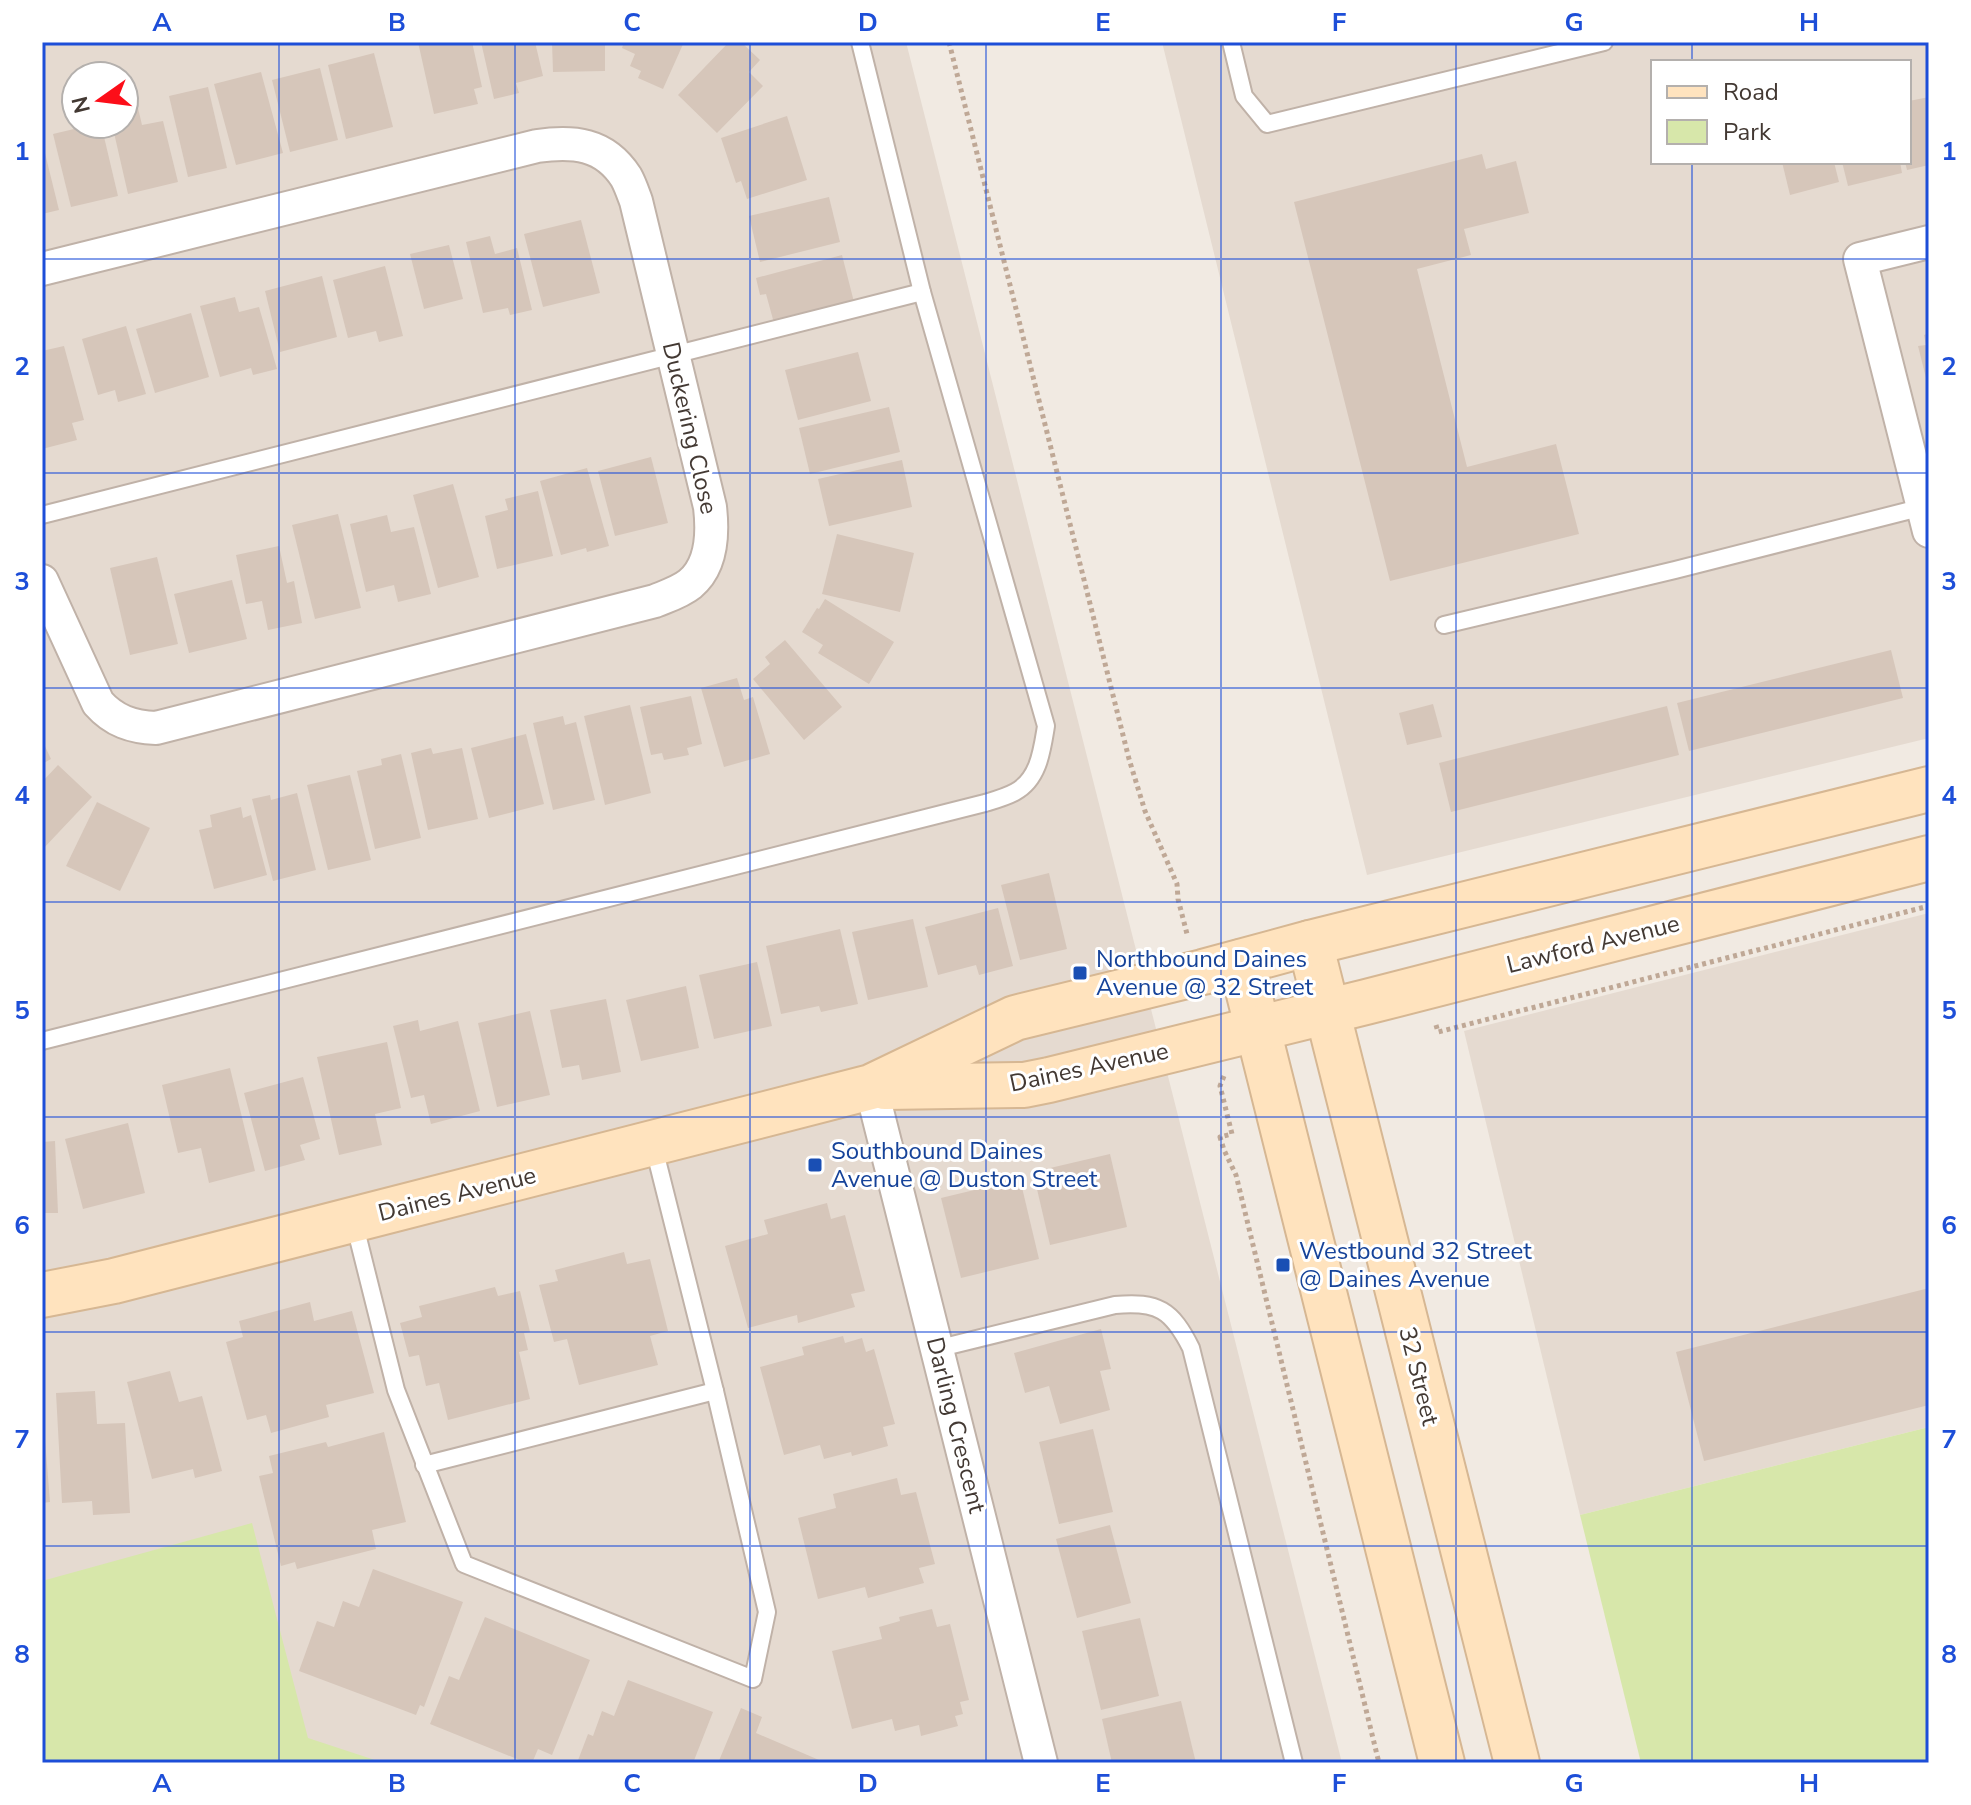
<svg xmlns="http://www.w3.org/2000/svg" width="1971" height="1805" viewBox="0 0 1971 1805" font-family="'Nunito Sans',sans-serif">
	<rect width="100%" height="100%" fill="#f1eae2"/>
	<g fill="#e5dad0" fill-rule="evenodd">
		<path d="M42 42H906L1342 1763H42ZM76 76H124V124H76Z"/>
		<path d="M1162 42H1929V738L1367 875ZM1653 62H1909V162H1653Z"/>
		<path d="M1929 913V1427L1580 1515 1464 1031Z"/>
	</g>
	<g fill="#d7e7aa">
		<path d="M1929 1427V1763H1641L1580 1515Z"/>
		<path d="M252 1523 308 1738 384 1763H42V1581Z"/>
	</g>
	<g fill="#d6c6ba">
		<path d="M418 42H472L482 87 474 89 478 104 434 114Z"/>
		<path d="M481 42H535L543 76 516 83 519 93 494 99Z"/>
		<path d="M552 42H605V71L553 72Z"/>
		<path d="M624 42H684L663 89 638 78 641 71 630 66 635 54 622 48Z"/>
		<path d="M729 42H741L760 60 749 72 763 86 717 133 678 95Z"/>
		<path d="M374 53 393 127 346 139 328 65Z"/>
		<path d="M320 68 338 140 290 152 272 80Z"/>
		<path d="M261 72 283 153 236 165 214 84Z"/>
		<path d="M208 87 227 168 188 177 169 96Z"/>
		<path d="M1929 97V165L1907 170 1905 162H1909V101Z"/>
		<path d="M138 108 142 125 163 121 178 182 128 194 112 124H124V112Z"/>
		<path d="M787 116 807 180 747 199 741 181 736 183 721 138Z"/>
		<path d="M95 124H101L118 196 71 207 53 134Z"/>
		<path d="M42 141 59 210 42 214Z"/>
		<path d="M1482 154 1486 169 1516 161 1529 213 1464 229 1471 255 1417 269 1467 467 1556 444 1579 534 1390 581 1294 202Z"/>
		<path d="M1782 162H1834L1839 182 1790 195Z"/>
		<path d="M1842 162H1900L1902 173 1848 186Z"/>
		<path d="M829 197 840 242 760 262 749 216Z"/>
		<path d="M581 220 600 293 543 307 524 234Z"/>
		<path d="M490 236 495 254 517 248 532 310 510 315 508 308 483 313 466 242Z"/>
		<path d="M449 245 463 299 424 309 410 254Z"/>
		<path d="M842 255 854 302 774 323 766 294 760 295 756 278Z"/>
		<path d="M385 266 403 336 379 342 376 331 348 338 333 280Z"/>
		<path d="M322 276 337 337 280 352 265 291Z"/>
		<path d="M235 297 239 312 259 307 277 369 253 375 251 368 220 377 200 306Z"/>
		<path d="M191 313 209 377 155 393 136 329Z"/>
		<path d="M126 326 146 394 118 402 115 390 98 395 82 339Z"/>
		<path d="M1929 333V385L1928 386 1918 346 1926 345 1924 335Z"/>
		<path d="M64 346 84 420 72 423 77 440 42 449V351Z"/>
		<path d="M858 352 871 401 798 420 785 370Z"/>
		<path d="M889 407 900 452 810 474 799 428Z"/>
		<path d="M651 457 668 523 615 536 598 471Z"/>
		<path d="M902 460 912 507 829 526 818 479Z"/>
		<path d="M587 468 609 546 587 552 586 548 561 555 540 481Z"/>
		<path d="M453 484 479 577 438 588 413 495Z"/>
		<path d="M538 491 553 556 497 569 485 516 508 510 505 499Z"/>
		<path d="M338 514 361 608 315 619 292 525Z"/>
		<path d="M387 515 391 532 414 527 431 594 398 602 394 585 366 592 350 524Z"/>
		<path d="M837 534 914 553 900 612 822 594Z"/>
		<path d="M279 546 287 583 294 581 302 623 268 630 262 601 246 604 236 555Z"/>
		<path d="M157 557 178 644 130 655 110 568Z"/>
		<path d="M232 580 247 639 189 653 174 594Z"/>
		<path d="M825 599 894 642 869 684 818 653 823 645 802 632 817 608 819 609Z"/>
		<path d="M785 640 842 707 804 740 753 679 770 664 765 657Z"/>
		<path d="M1891 650 1903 698 1689 751 1677 703Z"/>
		<path d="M737 678 744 700 753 697 770 754 724 767 701 688Z"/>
		<path d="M691 696 702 744 687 748 689 755 664 760 662 753 651 755 640 707Z"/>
		<path d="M1433 704 1442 737 1407 745 1399 713Z"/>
		<path d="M630 705 651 793 605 805 584 716Z"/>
		<path d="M1667 706 1679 755 1451 812 1439 763Z"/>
		<path d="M563 716 565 725 576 722 595 800 553 810 533 723Z"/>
		<path d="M526 734 544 804 489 818 471 748Z"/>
		<path d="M42 740 51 759 42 764Z"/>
		<path d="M431 748 433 754 462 748 478 819 428 830 411 753Z"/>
		<path d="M401 754 421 838 375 849 357 771 382 765 381 759Z"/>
		<path d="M58 765 92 797 42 850V782Z"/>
		<path d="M350 775 371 860 328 870 307 785Z"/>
		<path d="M297 793 316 870 273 881 252 799 270 795 271 800Z"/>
		<path d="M97 802 150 828 120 891 66 866Z"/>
		<path d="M241 807 243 818 251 815 267 875 214 889 199 830 212 827 210 815Z"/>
		<path d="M1049 873 1067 949 1020 960 1001 885Z"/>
		<path d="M998 908 1013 966 979 975 976 965 938 975 925 927Z"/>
		<path d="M913 919 928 987 868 1000 852 932Z"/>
		<path d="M840 929 858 1004 821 1012 819 1006 781 1014 766 946Z"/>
		<path d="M757 962 772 1026 714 1039 699 975Z"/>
		<path d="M686 986 699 1048 641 1061 626 1000Z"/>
		<path d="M606 999 621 1072 582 1080 579 1065 562 1068 550 1010Z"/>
		<path d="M530 1011 550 1095 497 1107 478 1023Z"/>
		<path d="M418 1020 420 1031 458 1021 480 1111 431 1124 424 1095 411 1098 393 1026Z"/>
		<path d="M387 1042 401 1108 375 1114 382 1145 339 1155 317 1057Z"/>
		<path d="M230 1068 255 1171 209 1183 201 1148 178 1153 162 1085Z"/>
		<path d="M303 1077 320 1139 300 1145 305 1160 265 1171 244 1093Z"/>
		<path d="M128 1123 145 1193 83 1209 65 1139Z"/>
		<path d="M55 1141 58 1213H42V1142Z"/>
		<path d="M1110 1154 1127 1227 1050 1245 1033 1172Z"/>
		<path d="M1020 1179 1039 1259 961 1278 941 1198Z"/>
		<path d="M827 1203 831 1219 845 1215 865 1291 851 1294 855 1307 798 1323 797 1315 748 1328 725 1246 768 1234 764 1220Z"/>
		<path d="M624 1252 627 1264 650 1259 668 1331 650 1336 658 1365 579 1385 567 1339 554 1342 539 1285 558 1281 555 1270Z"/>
		<path d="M495 1287 498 1296 520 1291 530 1332 524 1333 528 1350 519 1352 530 1399 448 1420 439 1383 426 1386 419 1355 409 1357 400 1323 422 1317 419 1306Z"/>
		<path d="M1929 1288V1405L1704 1461 1676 1352Z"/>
		<path d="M310 1302 314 1321 352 1311 374 1393 326 1405 329 1417 271 1433 266 1415 247 1420 226 1342 243 1337 239 1321Z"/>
		<path d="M1101 1329 1111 1369 1100 1371 1110 1410 1060 1424 1049 1386 1025 1393 1014 1353Z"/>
		<path d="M843 1336 845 1343 862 1338 866 1352 874 1349 895 1424 883 1427 888 1446 852 1456 851 1452 824 1459 820 1445 784 1455 760 1367 804 1355 802 1347Z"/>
		<path d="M170 1371 179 1402 202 1396 222 1471 195 1478 193 1469 152 1479 127 1382Z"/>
		<path d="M95 1391 97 1424 125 1423 130 1513 93 1515 92 1501 62 1503 56 1393Z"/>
		<path d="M42 1427H44L50 1502 42 1503Z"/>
		<path d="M1093 1429 1113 1512 1059 1524 1039 1442Z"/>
		<path d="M384 1432 406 1522 372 1530 376 1549 297 1569 295 1562 281 1566 259 1476 273 1473 269 1456 326 1442 328 1447Z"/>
		<path d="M897 1478 901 1495 916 1492 935 1564 919 1568 924 1583 868 1598 865 1587 818 1599 798 1518 836 1508 833 1494Z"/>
		<path d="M1110 1525 1131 1603 1077 1618 1056 1539Z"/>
		<path d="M373 1569 463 1602 424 1707 420 1705 416 1715 299 1671 317 1621 334 1627 343 1601 359 1607Z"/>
		<path d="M932 1609 937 1627 950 1624 969 1700 960 1702 963 1714 955 1716 958 1726 921 1736 919 1725 895 1731 892 1719 852 1729 832 1651 882 1639 879 1627 900 1621 899 1617Z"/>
		<path d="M485 1617 590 1660 552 1755 538 1749 532 1763H527L430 1724 449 1676 459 1680Z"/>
		<path d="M1140 1618 1159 1696 1101 1710 1082 1631Z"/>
		<path d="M628 1680 713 1712 693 1763H577L588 1734 593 1736 602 1711 614 1716Z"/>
		<path d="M1181 1701 1196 1763H1112L1102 1719Z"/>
		<path d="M741 1708 762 1717 756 1733 826 1763H718Z"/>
	</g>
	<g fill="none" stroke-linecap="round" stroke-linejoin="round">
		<g stroke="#c0b2a8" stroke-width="20">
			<g id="lane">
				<path d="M1231 42 1244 96 1267 124 1604 42"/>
				<path d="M42 515 922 292"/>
				<path d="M1444 625 1675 570 1927 506"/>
				<path d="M42 1041 985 803C995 800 1006 797 1015 792 1039 779 1042 750 1046 726L922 292 860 42"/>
				<path d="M354 1222 396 1390 464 1564 753 1679 767 1612 715 1391 653 1144"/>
				<path d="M936 1349 1115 1305C1158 1301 1172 1310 1191 1348L1294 1763"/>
				<path d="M424 1465 715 1391"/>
			</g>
		</g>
		<g stroke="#c0b2a8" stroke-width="36">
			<g id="street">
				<path d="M1929 242 1860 259 1929 531"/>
				<path d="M42 269 537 146C573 141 604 143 626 177 630 184 633 193 636 201L710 507C713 533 712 566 690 584 680 592 667 596 655 601L156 728C132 727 114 721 98 703L42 581"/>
				<path d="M871 1087 1041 1763"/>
			</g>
		</g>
		<g stroke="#d6b793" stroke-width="48">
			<g id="secondary">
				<path d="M1310 943 1517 1763"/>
				<path d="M1241 962 1442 1763"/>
				<path d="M885 1087 1024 1085 1049 1080 1366 1002 1929 858"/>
				<path d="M42 1295 114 1281 871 1087 1015 1018 1203 972 1310 943 1929 789"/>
			</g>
		</g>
		<g stroke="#bfa896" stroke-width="5" stroke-dasharray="4 4" stroke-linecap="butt">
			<path d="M949 42 1129 759 1145 811 1177 884 1178 899 1187 934"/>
			<path d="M1436 1025 1438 1032 1929 906"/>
			<path d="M1224 1076 1220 1086 1232 1134 1220 1137 1224 1150 1236 1175 1379 1763"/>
		</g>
		<use href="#lane" stroke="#fff" stroke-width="16"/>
		<use href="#street" stroke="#fff" stroke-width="32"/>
		<use href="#secondary" stroke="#ffe3be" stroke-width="44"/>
	</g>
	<path fill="none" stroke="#1d4ed8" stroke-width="2" stroke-opacity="0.55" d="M279 42V1763M515 42V1763M750 42V1763M986 42V1763M1221 42V1763M1456 42V1763M1692 42V62M1692 162V1763M42 259H1929M42 473H1929M42 688H1929M42 902H1929M42 1117H1929M42 1332H1929M42 1546H1929"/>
	<g fill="#1a4fb4" stroke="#fff" stroke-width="3">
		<rect x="1072" y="965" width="16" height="16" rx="4"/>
		<rect x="807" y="1157" width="16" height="16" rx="4"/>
		<rect x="1275" y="1257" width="16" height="16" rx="4"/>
	</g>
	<g text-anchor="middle" stroke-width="6" stroke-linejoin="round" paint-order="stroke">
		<g font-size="24" fill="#433933" stroke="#fff">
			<text transform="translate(690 428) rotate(77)" y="8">Duckering Close</text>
			<text transform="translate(1593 944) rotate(-14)" y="8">Lawford Avenue</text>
			<text transform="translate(1089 1067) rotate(-12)" y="8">Daines Avenue</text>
			<text transform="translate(457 1194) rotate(-14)" y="8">Daines Avenue</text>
			<text transform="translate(1419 1376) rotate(76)" y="8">32 Street</text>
			<text transform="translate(956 1425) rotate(76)" y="8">Darling Crescent</text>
		</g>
		<g font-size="24" fill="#164399" stroke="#fff" text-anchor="start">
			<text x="1096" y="967">Northbound Daines<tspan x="1096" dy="28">Avenue @ 32 Street</tspan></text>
			<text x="831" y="1159">Southbound Daines<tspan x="831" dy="28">Avenue @ Duston Street</tspan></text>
			<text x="1299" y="1259">Westbound 32 Street<tspan x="1299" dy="28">@ Daines Avenue</tspan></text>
		</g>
	</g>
	<rect width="1971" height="1805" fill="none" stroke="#ffffff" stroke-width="88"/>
	<rect x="1651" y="60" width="260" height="104" fill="#ffffff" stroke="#b4b0ad" stroke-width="2"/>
	<rect x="1667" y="86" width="40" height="12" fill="#ffe3be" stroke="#b4b0ad" stroke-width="2"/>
	<text x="1723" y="100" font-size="24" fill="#433933">Road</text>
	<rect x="1667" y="120" width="40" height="24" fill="#d7e7aa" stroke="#b4b0ad" stroke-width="2"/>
	<text x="1723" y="140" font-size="24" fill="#433933">Park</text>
	<g transform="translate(100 100) rotate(256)"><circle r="38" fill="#ffffff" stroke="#b4b0ad" stroke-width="2"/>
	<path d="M0-6L14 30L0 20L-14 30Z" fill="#fc0e19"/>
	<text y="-12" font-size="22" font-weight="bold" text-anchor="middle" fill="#433933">N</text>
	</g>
	<rect x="44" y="44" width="1883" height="1717" fill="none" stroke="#1d4ed8" stroke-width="3"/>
	<g font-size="26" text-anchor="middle" font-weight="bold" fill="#1d4ed8">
		<text x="162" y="31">A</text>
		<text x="397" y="31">B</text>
		<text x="632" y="31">C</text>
		<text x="868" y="31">D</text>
		<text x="1103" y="31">E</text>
		<text x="1339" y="31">F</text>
		<text x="1574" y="31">G</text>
		<text x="1809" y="31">H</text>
		<text x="22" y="160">1</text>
		<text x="1949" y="160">1</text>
		<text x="22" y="375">2</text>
		<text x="1949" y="375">2</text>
		<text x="22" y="590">3</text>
		<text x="1949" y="590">3</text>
		<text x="22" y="804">4</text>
		<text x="1949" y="804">4</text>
		<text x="22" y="1019">5</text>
		<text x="1949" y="1019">5</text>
		<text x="22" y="1234">6</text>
		<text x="1949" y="1234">6</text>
		<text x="22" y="1448">7</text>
		<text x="1949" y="1448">7</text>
		<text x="22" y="1663">8</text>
		<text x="1949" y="1663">8</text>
		<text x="162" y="1792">A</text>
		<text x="397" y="1792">B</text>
		<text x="632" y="1792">C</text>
		<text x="868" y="1792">D</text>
		<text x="1103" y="1792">E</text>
		<text x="1339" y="1792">F</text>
		<text x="1574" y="1792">G</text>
		<text x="1809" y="1792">H</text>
	</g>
</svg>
